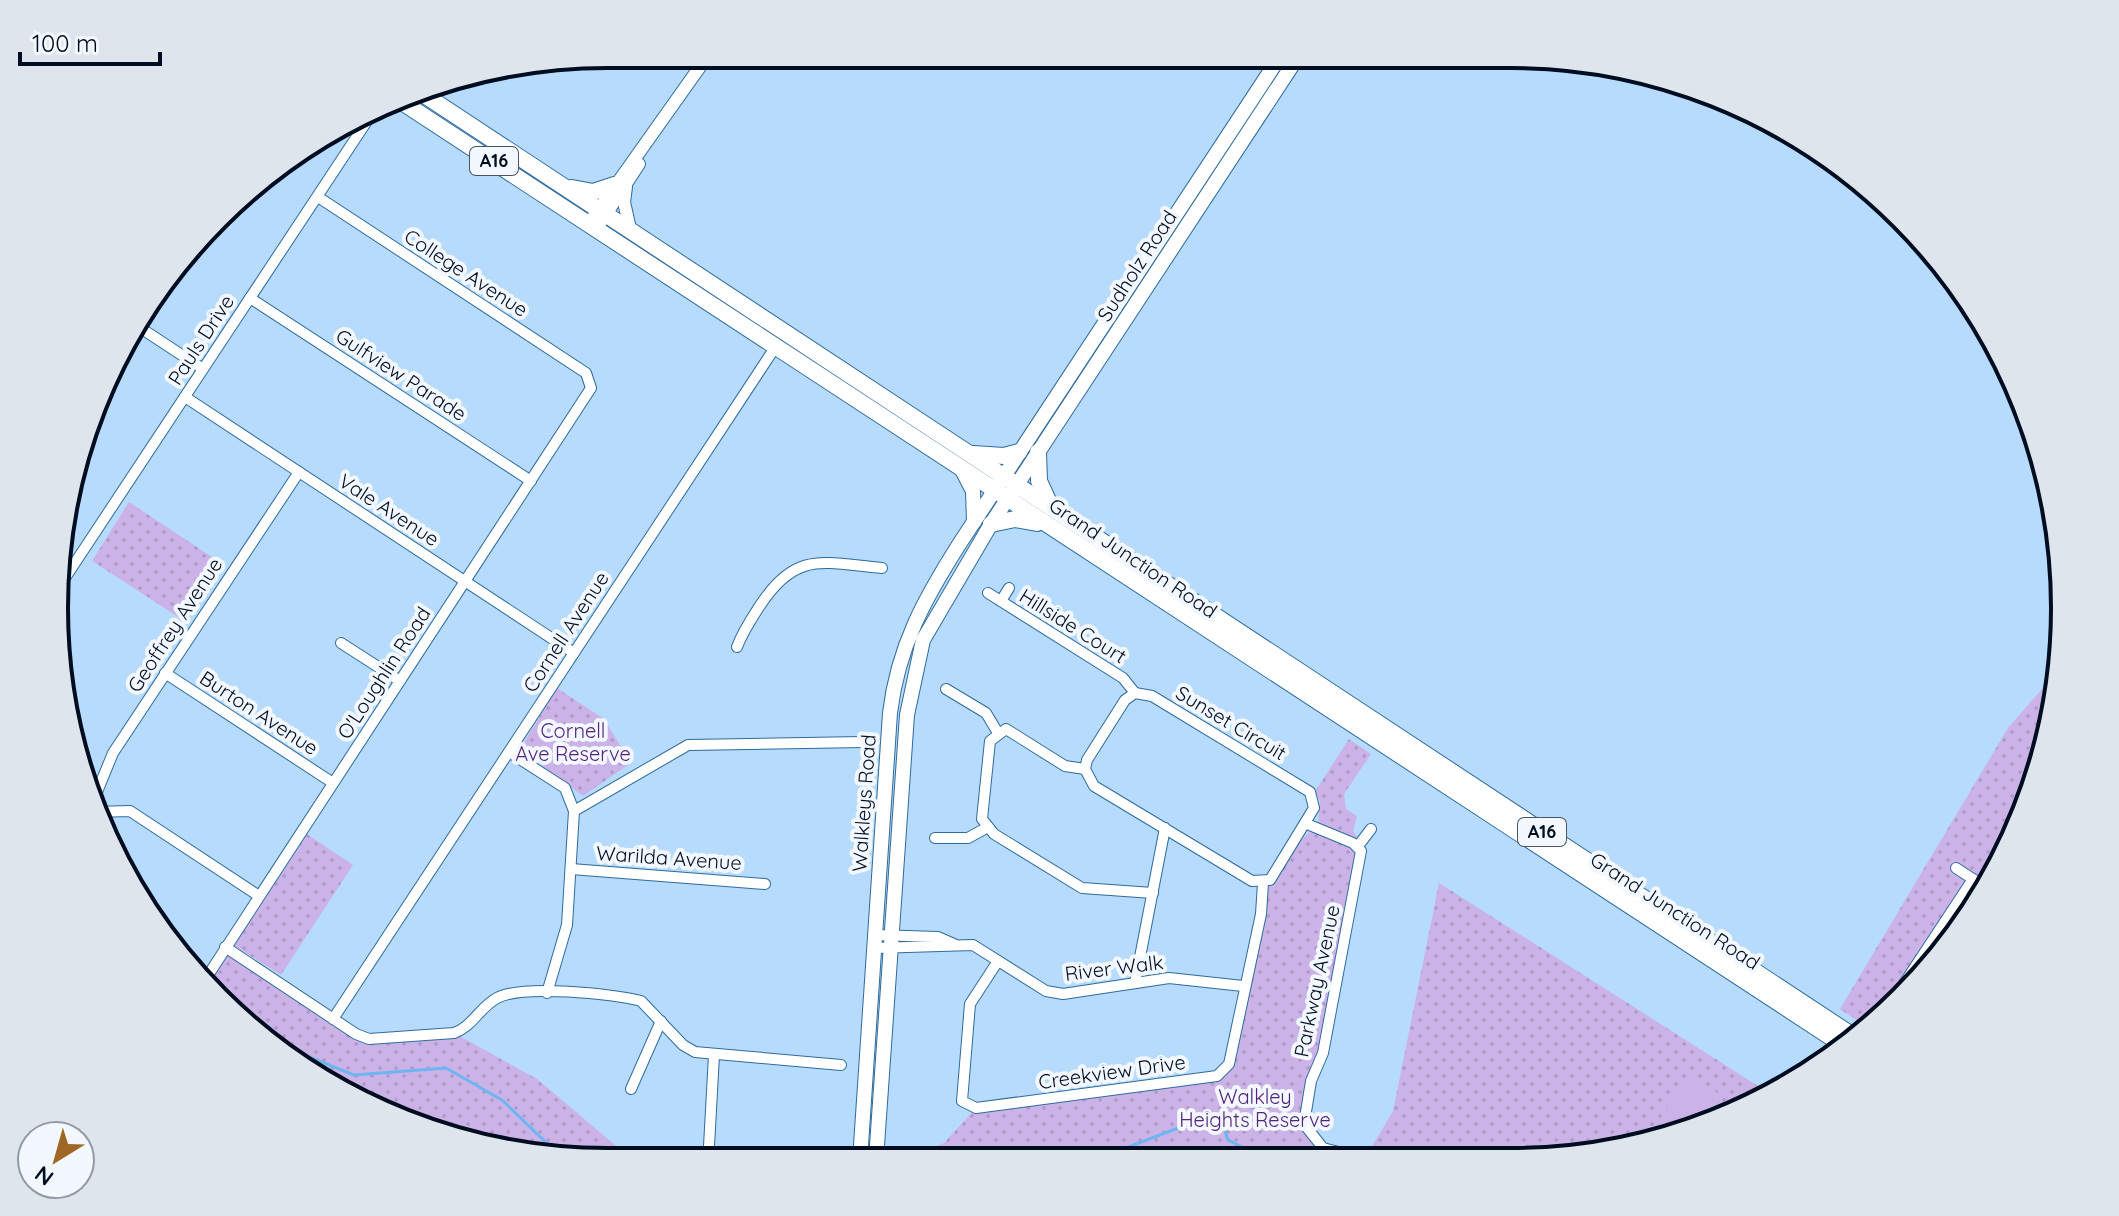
<svg xmlns="http://www.w3.org/2000/svg" width="2119" height="1216" viewBox="0 0 2119 1216" font-family="Quicksand,sans-serif">
	<defs>
		<pattern id="grass-dots" width="8" height="8" patternUnits="userSpaceOnUse" patternTransform="scale(2)"><rect width="8" height="8" fill="#cbb3e8"/><path d="M2 2h.1M6 6h.1" fill="none" stroke="#ad99c7" stroke-width="1.8" stroke-linecap="round"/></pattern>
	</defs>
	<rect width="100%" height="100%" fill="#b6dbfc"/>
	<g fill="url(#grass-dots)">
		<path d="M129 502 224 565 186 622 92 561Z"/>
		<path d="M2061 667C2060 690 2053 712 2048 734 2021 846 1958 954 1868 1028L1840 1009 2008 728Z"/>
		<path d="M557 688 604 719 631 763 583 796 520 749Z"/>
		<path d="M1349 739 1371 754 1344 794 1346 809 1357 816 1353 831 1359 839 1318 824 1320 800 1314 793Z"/>
		<path d="M1314 830 1351 846 1356 855 1304 1124 1323 1148 1350 1158 899 1160 944 1143 976 1108 1217 1076 1229 1064 1263 883 1306 835Z"/>
		<path d="M307 834 353 865 281 975 234 946Z"/>
		<path d="M1439 883 1769 1093 1690 1132 1583 1157 1365 1158 1393 1111Z"/>
		<path d="M225 947 361 1036 454 1033 537 1079 634 1161H572L464 1143 331 1088 202 982Z"/>
	</g>
	<path fill="#cbb3e8" d="M1688 1074 1717 1093 1692 1131 1686 1133 1661 1117Z"/>
	<g fill="none" stroke-linecap="round" stroke-linejoin="round">
		<g stroke="#6eb5f2" stroke-width="3">
			<path d="M279 1045 354 1075 446 1068 502 1100 564 1160"/>
			<path d="M1097 1159 1207 1117H1216L1223 1125 1228 1140 1244 1148 1252 1158"/>
		</g>
		<g stroke="#2e6b9c" stroke-width="12">
			<g id="minor">
				<path d="M250 298 531 481"/>
				<path d="M136 325 203 369"/>
				<path d="M185 397 574 653"/>
				<path d="M61 584 371 115"/>
				<path d="M988 593 1123 678 1135 693"/>
				<path d="M1001 601 1009 588"/>
				<path d="M341 643 400 681"/>
				<path d="M737 647C743 631 752 618 761 604 797 550 824 563 882 568"/>
				<path d="M165 673 333 783"/>
				<path d="M946 689 986 713 998 733"/>
				<path d="M1135 693 1152 696 1310 792 1314 808 1270 880 1252 881 1094 786 1085 769 1087 760 1125 700Z"/>
				<path d="M509 752 565 788 574 811"/>
				<path d="M1085 769 1065 766 1006 729 990 741 982 819 994 834 1082 888 1153 893"/>
				<path d="M92 804 113 753 299 472"/>
				<path d="M94 812 130 811 259 896"/>
				<path d="M1307 824 1353 843 1361 851 1323 1053 1311 1081 1304 1124 1323 1148 1354 1156"/>
				<path d="M935 838H968L988 827"/>
				<path d="M1358 846 1371 829"/>
				<path d="M1956 868 1988 889"/>
				<path d="M571 869 765 884"/>
				<path d="M875 935 938 937 954 944"/>
				<path d="M225 947 356 1034 369 1039 454 1033C472 1027 480 1007 497 998 523 984 612 994 641 1001L683 1045 695 1052 841 1065"/>
				<path d="M874 948 973 945 1046 991 1063 994 1169 978 1243 986"/>
				<path d="M998 961 970 1004 962 1101 976 1108 1217 1076 1229 1064 1261 914 1263 883"/>
				<path d="M203 983 591 388 586 373 318 197"/>
				<path d="M1135 983 1165 828"/>
				<path d="M547 993 567 925 574 811 688 745 863 742"/>
				<path d="M1882 1017 1973 879"/>
				<path d="M333 1019 776 346"/>
				<path d="M631 1089 661 1021"/>
				<path d="M709 1146 714 1055"/>
			</g>
		</g>
		<g stroke="#2e6b9c" stroke-width="14">
			<g id="tertiary">
				<path d="M626 187 624 202 630 229"/>
				<path d="M589 223 709 54"/>
				<path d="M597 228 639 164"/>
			</g>
		</g>
		<g stroke="#2e6b9c" stroke-width="16">
			<g id="secondary">
				<path d="M961 468 973 491 974 522"/>
				<path d="M860 1160 890 713C898 646 925 598 960 543L1281 55"/>
				<path d="M876 1160 907 715 923 640 991 524 1299 55"/>
			</g>
		</g>
		<g stroke="#2e6b9c" stroke-width="18">
			<g id="trunk">
				<path d="M417 90 1856 1038"/>
				<path d="M399 100 1846 1047"/>
				<path d="M572 188 593 192 614 185"/>
				<path d="M1038 452 1039 481 1051 507"/>
				<path d="M973 454 1004 456 1019 452"/>
				<path d="M991 524 1015 519 1037 523"/>
			</g>
		</g>
		<use href="#minor" stroke="#fff" stroke-width="10"/>
		<use href="#tertiary" stroke="#fff" stroke-width="12"/>
		<use href="#secondary" stroke="#fff" stroke-width="14"/>
		<use href="#trunk" stroke="#fff" stroke-width="16"/>
	</g>
	<g text-anchor="middle" stroke-width="8" stroke-linejoin="round" paint-order="stroke">
		<g fill="#f2f8fe" stroke="#495463" stroke-width="2">
			<rect x="470" y="147" width="48" height="28" rx="6"/>
			<rect x="1518" y="818" width="48" height="28" rx="6"/>
		</g>
		<g font-size="18" font-weight="bold" fill="#000d20">
			<text x="494" y="167">A16</text>
			<text x="1542" y="838">A16</text>
		</g>
		<g font-size="20" fill="#000d20" stroke="#f2f8fe">
			<text transform="translate(1137 266) rotate(-57)" y="7">Sudholz Road</text>
			<text transform="translate(466 273) rotate(33)" y="7">College Avenue</text>
			<text transform="translate(201 340) rotate(-57)" y="7">Pauls Drive</text>
			<text transform="translate(401 375) rotate(33)" y="7">Gulfview Parade</text>
			<text transform="translate(389 510) rotate(33)" y="7">Vale Avenue</text>
			<text transform="translate(1133 558) rotate(34)" y="7">Grand Junction Road</text>
			<text transform="translate(175 625) rotate(-57)" y="7">Geoffrey Avenue</text>
			<text transform="translate(1073 626) rotate(32)" y="7">Hillside Court</text>
			<text transform="translate(566 632) rotate(-57)" y="7">Cornell Avenue</text>
			<text transform="translate(384 673) rotate(-57)" y="7">O'Loughlin Road</text>
			<text transform="translate(259 713) rotate(33)" y="7">Burton Avenue</text>
			<text transform="translate(1231 723) rotate(31)" y="7">Sunset Circuit</text>
			<text transform="translate(864 803) rotate(-86)" y="7">Walkleys Road</text>
			<text transform="translate(669 858) rotate(4)" y="7">Warilda Avenue</text>
			<text transform="translate(1675 911) rotate(33)" y="7">Grand Junction Road</text>
			<text transform="translate(1114 968) rotate(-7)" y="7">River Walk</text>
			<text transform="translate(1317 981) rotate(-78)" y="7">Parkway Avenue</text>
			<text transform="translate(1112 1072) rotate(-8)" y="7">Creekview Drive</text>
		</g>
		<g font-size="20" fill="#54247c" stroke="#f2f8fe">
			<text x="573" y="738">Cornell<tspan x="573" dy="23">Ave Reserve</tspan></text>
			<text x="1255" y="1104">Walkley<tspan x="1255" dy="23">Heights Reserve</tspan></text>
		</g>
	</g>
	<path d="M0 0H2119V1216H0ZM608 68H1511A540 540 0 0 1 2051 608V608A540 540 0 0 1 1511 1148H608A540 540 0 0 1 68 608V608A540 540 0 0 1 608 68Z" fill="#dfe5ec" fill-rule="evenodd"/>
	<path fill="none" stroke="#000d20" stroke-width="4" d="M608 68H1511A540 540 0 0 1 2051 608V608A540 540 0 0 1 1511 1148H608A540 540 0 0 1 68 608V608A540 540 0 0 1 608 68Z"/>
	<g transform="translate(56 1160) rotate(217)"><circle r="38" fill="#f2f8fe" stroke="#919aa5" stroke-width="2"/>
	<path d="M0-6L14 30L0 20L-14 30Z" fill="#9f6624"/>
	<text y="-12" font-size="22" font-weight="bold" text-anchor="middle" fill="#000d20">N</text>
	</g>
	<path d="M20 52v12h140v-12" fill="none" stroke="#000d20" stroke-width="4"/>
	<text x="32" y="52" font-size="24" fill="#000d20" stroke="#f2f8fe" stroke-width="6" paint-order="stroke">100 m</text>
</svg>
